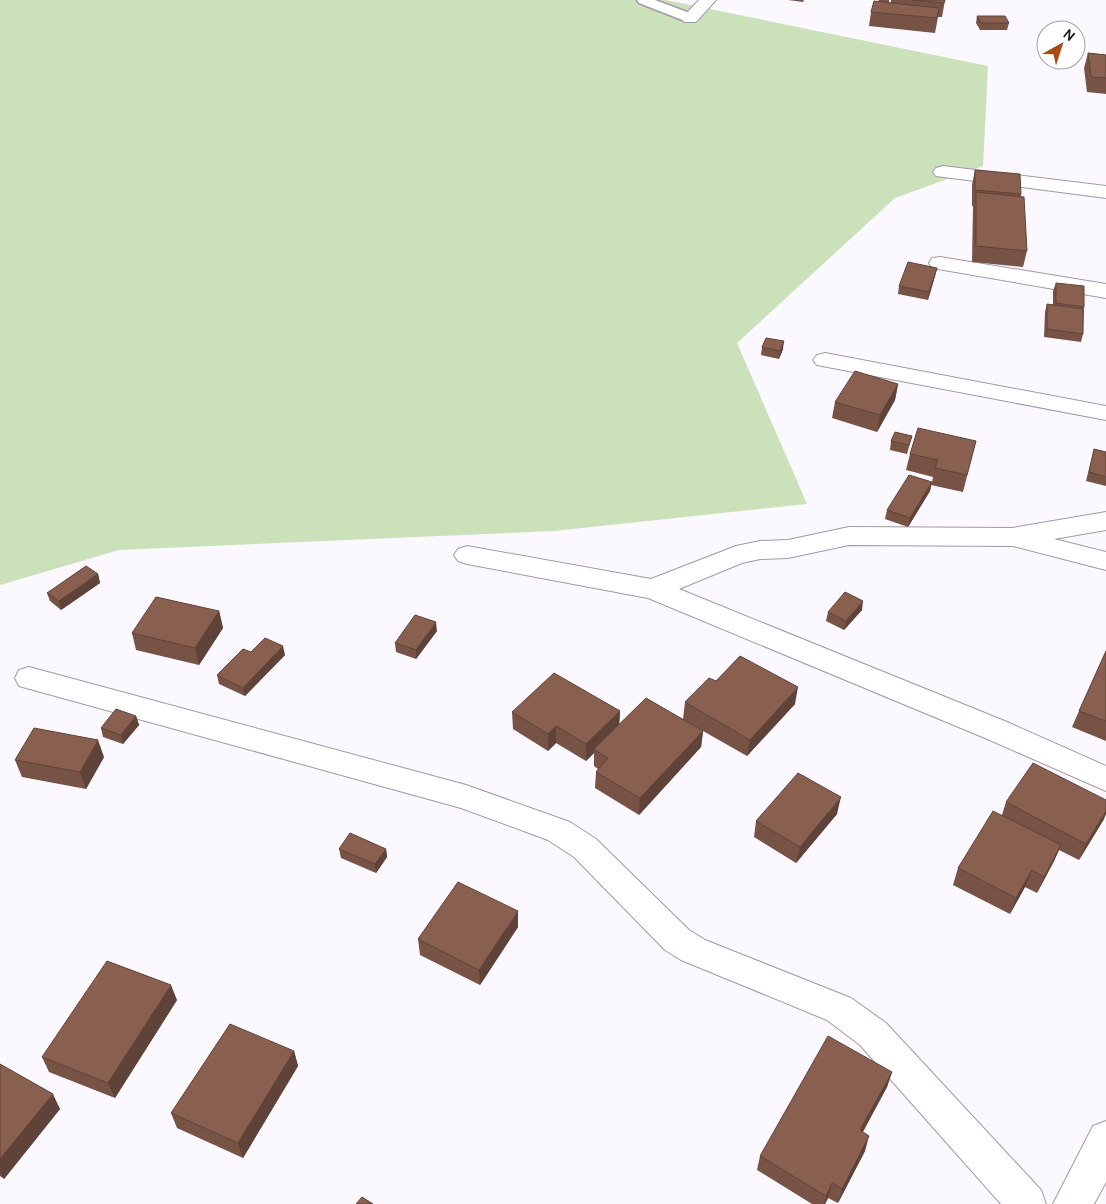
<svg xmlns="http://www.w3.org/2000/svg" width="1106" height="1204" viewBox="0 0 1106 1204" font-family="Cabin,sans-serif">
	<rect width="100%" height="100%" fill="#fcf8ff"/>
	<path fill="#cbe1b9" d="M0 0H666L988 66 983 166 895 198 737 343 807 504 554 531 119 550 0 585Z"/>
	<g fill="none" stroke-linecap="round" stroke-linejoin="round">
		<g stroke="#a298a7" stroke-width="3">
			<path id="service" d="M637 0H655L695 15 696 18 695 21H685L639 3Z"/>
		</g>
		<g stroke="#a298a7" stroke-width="2">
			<g id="minor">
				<path d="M699 0H716L696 22H684L682 18Z"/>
				<path d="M943 166 1106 186V198L936 176 933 172 936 168Z"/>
				<path d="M940 257 1106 284V298L932 268 929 263 932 258Z"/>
				<path d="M825 353 1106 406V420L817 365 813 360 817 355Z"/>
				<path d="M1106 512V530L1054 539 1106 552V570L1013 546 849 545 788 558 760 559 742 563 679 589 1007 722 1106 766V791L985 738 648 598 467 564 458 561 454 555 458 549 467 546 651 579 736 546 760 541 788 540 849 527 1012 528Z"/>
				<path d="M29 667 466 785 570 822 596 839 689 930 705 940 851 998 886 1023 1041 1190 1046 1204H1001L860 1045 827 1020 681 960 665 950 574 857 548 840 461 808 19 686 15 678 19 670Z"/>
				<path d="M1106 1121V1182L1094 1204H1053L1093 1126Z"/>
			</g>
		</g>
		<use href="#service" fill="#fff" fill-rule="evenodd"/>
		<use href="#minor" fill="#fff" fill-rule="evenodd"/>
	</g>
	<g fill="#765345">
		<path d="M788 0H804L803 2Z"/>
		<path d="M879 0H889V3H891V0H945L942 17H938L935 33 869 26 871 12Z"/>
		<path d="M977 16 1009 23 1007 30H980L976 23Z"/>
		<path d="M1088 53 1106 55V94L1087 92 1084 68Z"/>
		<path d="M975 170 1021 194V196L1027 251 1023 267 972 262 973 206H972V185Z"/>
		<path d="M937 268 935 276 928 300 898 294 899 286Z"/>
		<path d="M1056 283 1084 307 1083 334 1081 342 1044 337 1045 312 1047 304 1053 305V291Z"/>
		<path d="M762 347 783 349 779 359 761 355Z"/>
		<path d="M898 384 895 400 877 432 832 418 835 402Z"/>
		<path d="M912 436 907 454 890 450 891 441Z"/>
		<path d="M976 441 963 492 931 485 930 491 908 527 885 519 887 510 932 482 933 477 906 470 910 454Z"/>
		<path d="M1094 449 1106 452V486L1086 481Z"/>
		<path d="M98 574 100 583 61 610 50 601 47 593Z"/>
		<path d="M862 610 844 630 826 621 828 612Z"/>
		<path d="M219 611 223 628 199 665 136 650 132 633Z"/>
		<path d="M437 631 416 659 396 652 395 643Z"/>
		<path d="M1106 651V741L1072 727 1079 711Z"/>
		<path d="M251 652 285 655 245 696 219 684 217 675Z"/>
		<path d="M716 681 795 704 747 756 703 731 701 747 639 815 595 788 596 772 598 769 594 766V753L586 761 556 743 548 751 513 729 512 712 620 711 619 725 683 719 685 702Z"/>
		<path d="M136 716 139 725 123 744 103 737 101 728Z"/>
		<path d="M104 757 86 789 22 777 15 760Z"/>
		<path d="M1006 802 1104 819 1079 860 1059 850 1054 861 1037 893 1025 887 1010 914 953 885 958 868 1002 815Z"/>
		<path d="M837 814 796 863 754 837 756 821Z"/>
		<path d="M339 849H386L387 857 376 873 341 858Z"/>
		<path d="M518 927 480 985 420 955 418 939Z"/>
		<path d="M177 1000 115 1098 49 1072 42 1057Z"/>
		<path d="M294 1051 298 1066 243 1158 177 1128 171 1113Z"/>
		<path d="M0 1064 60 1109 4 1179 0 1176Z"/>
		<path d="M892 1072 887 1087 863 1132 865 1151 838 1203 828 1198 825 1204H812L757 1170 760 1156Z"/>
	</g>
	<g fill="#604338">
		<path d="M937 268 935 276 928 300 929 292Z"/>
		<path d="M784 341 783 349 779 359 780 351Z"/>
		<path d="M898 384 895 400 877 432 880 415Z"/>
		<path d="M932 482 930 491 908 527 910 518Z"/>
		<path d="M98 574 100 583 61 610 59 601Z"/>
		<path d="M863 601 862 610 844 630 846 621Z"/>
		<path d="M219 611 223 628 199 665 195 648Z"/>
		<path d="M436 622 437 631 416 659V650Z"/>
		<path d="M283 646 285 655 245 696 243 688Z"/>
		<path d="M798 687 795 704 747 756 750 740Z"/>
		<path d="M620 711 619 728 594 749V753L586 761V744Z"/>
		<path d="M136 716 139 725 123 744 121 735Z"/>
		<path d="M556 726V743L548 751V734Z"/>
		<path d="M703 731 701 747 639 815 640 798Z"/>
		<path d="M98 740 104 757 86 789 80 772Z"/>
		<path d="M841 797 837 814 796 863 800 847Z"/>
		<path d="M1106 811V814L1104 819 1079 860 1086 844Z"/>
		<path d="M1061 845 1054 861 1037 893 1044 877Z"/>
		<path d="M386 849 387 857 376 873 375 864Z"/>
		<path d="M1032 870 1025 887 1010 914 1016 898Z"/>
		<path d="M518 911V927L480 985 479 970Z"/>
		<path d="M171 985 177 1000 115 1098 108 1083Z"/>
		<path d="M294 1051 298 1066 243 1158 238 1143Z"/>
		<path d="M892 1072 887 1087 855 1145 860 1130Z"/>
		<path d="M53 1094 60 1109 4 1179 0 1172V1159Z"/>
		<path d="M869 1136 865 1151 838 1203 842 1189Z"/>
		<path d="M832 1183 828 1198 825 1204H824L826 1196Z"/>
	</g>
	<g fill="#896050" stroke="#604338">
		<path d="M912 0H945L944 3Z"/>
		<path d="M874 1 939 8 937 18 871 12Z"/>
		<path d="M977 16H1005L1009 23H981Z"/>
		<path d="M1088 53 1106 55V78L1091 77Z"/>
		<path d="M975 170 1020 174 1021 194 975 190Z"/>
		<path d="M976 192 1024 197 1027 251 976 246Z"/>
		<path d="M908 262 937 268 929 292 899 286Z"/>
		<path d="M1056 283 1084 286V307L1056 303Z"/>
		<path d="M1047 304 1083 309V334L1047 329Z"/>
		<path d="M766 338 784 341 780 351 762 347Z"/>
		<path d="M855 371 898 384 880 415 835 402Z"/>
		<path d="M918 428 976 441 967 475 935 468 938 460 910 454Z"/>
		<path d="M895 432 912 436 909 445 891 441Z"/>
		<path d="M1094 449 1106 452V477L1089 472Z"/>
		<path d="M909 475 932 482 910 518 887 510Z"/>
		<path d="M86 566 98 574 59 601 47 593Z"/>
		<path d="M845 592 863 601 846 621 828 612Z"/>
		<path d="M156 597 219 611 195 648 132 633Z"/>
		<path d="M415 615 436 622 416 650 395 643Z"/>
		<path d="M265 638 283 646 243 688 217 675 243 649 251 652Z"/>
		<path d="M1106 651V721L1079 711Z"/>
		<path d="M740 656 798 687 750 740 685 702 709 678 716 681Z"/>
		<path d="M554 673 620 711 586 744 556 726 548 734 512 712Z"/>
		<path d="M646 698 703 731 640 798 596 772 608 758 594 749Z"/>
		<path d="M116 709 136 716 121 735 101 728Z"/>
		<path d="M34 728 98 740 80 772 15 760Z"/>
		<path d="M1033 763 1106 800V811L1086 844 1006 802Z"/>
		<path d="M798 773 841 797 800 847 756 821Z"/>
		<path d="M993 811 1061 845 1044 877 1032 870 1016 898 958 868Z"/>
		<path d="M350 833 386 849 375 864 339 849Z"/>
		<path d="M458 882 518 911 479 970 418 939Z"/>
		<path d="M107 961 171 985 108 1083 42 1057Z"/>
		<path d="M230 1024 294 1051 238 1143 171 1113Z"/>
		<path d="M828 1036 892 1072 860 1130 869 1136 842 1189 832 1183 826 1196 760 1156Z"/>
		<path d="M0 1064 53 1094 0 1159Z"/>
		<path d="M362 1197 373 1204H356Z"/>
	</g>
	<g transform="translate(1061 45) rotate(39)"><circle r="24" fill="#ffffff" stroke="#a3a2a4"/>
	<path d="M0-4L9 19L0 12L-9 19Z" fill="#ac4818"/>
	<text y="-8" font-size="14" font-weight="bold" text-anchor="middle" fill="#1a161c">N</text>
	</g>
</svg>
